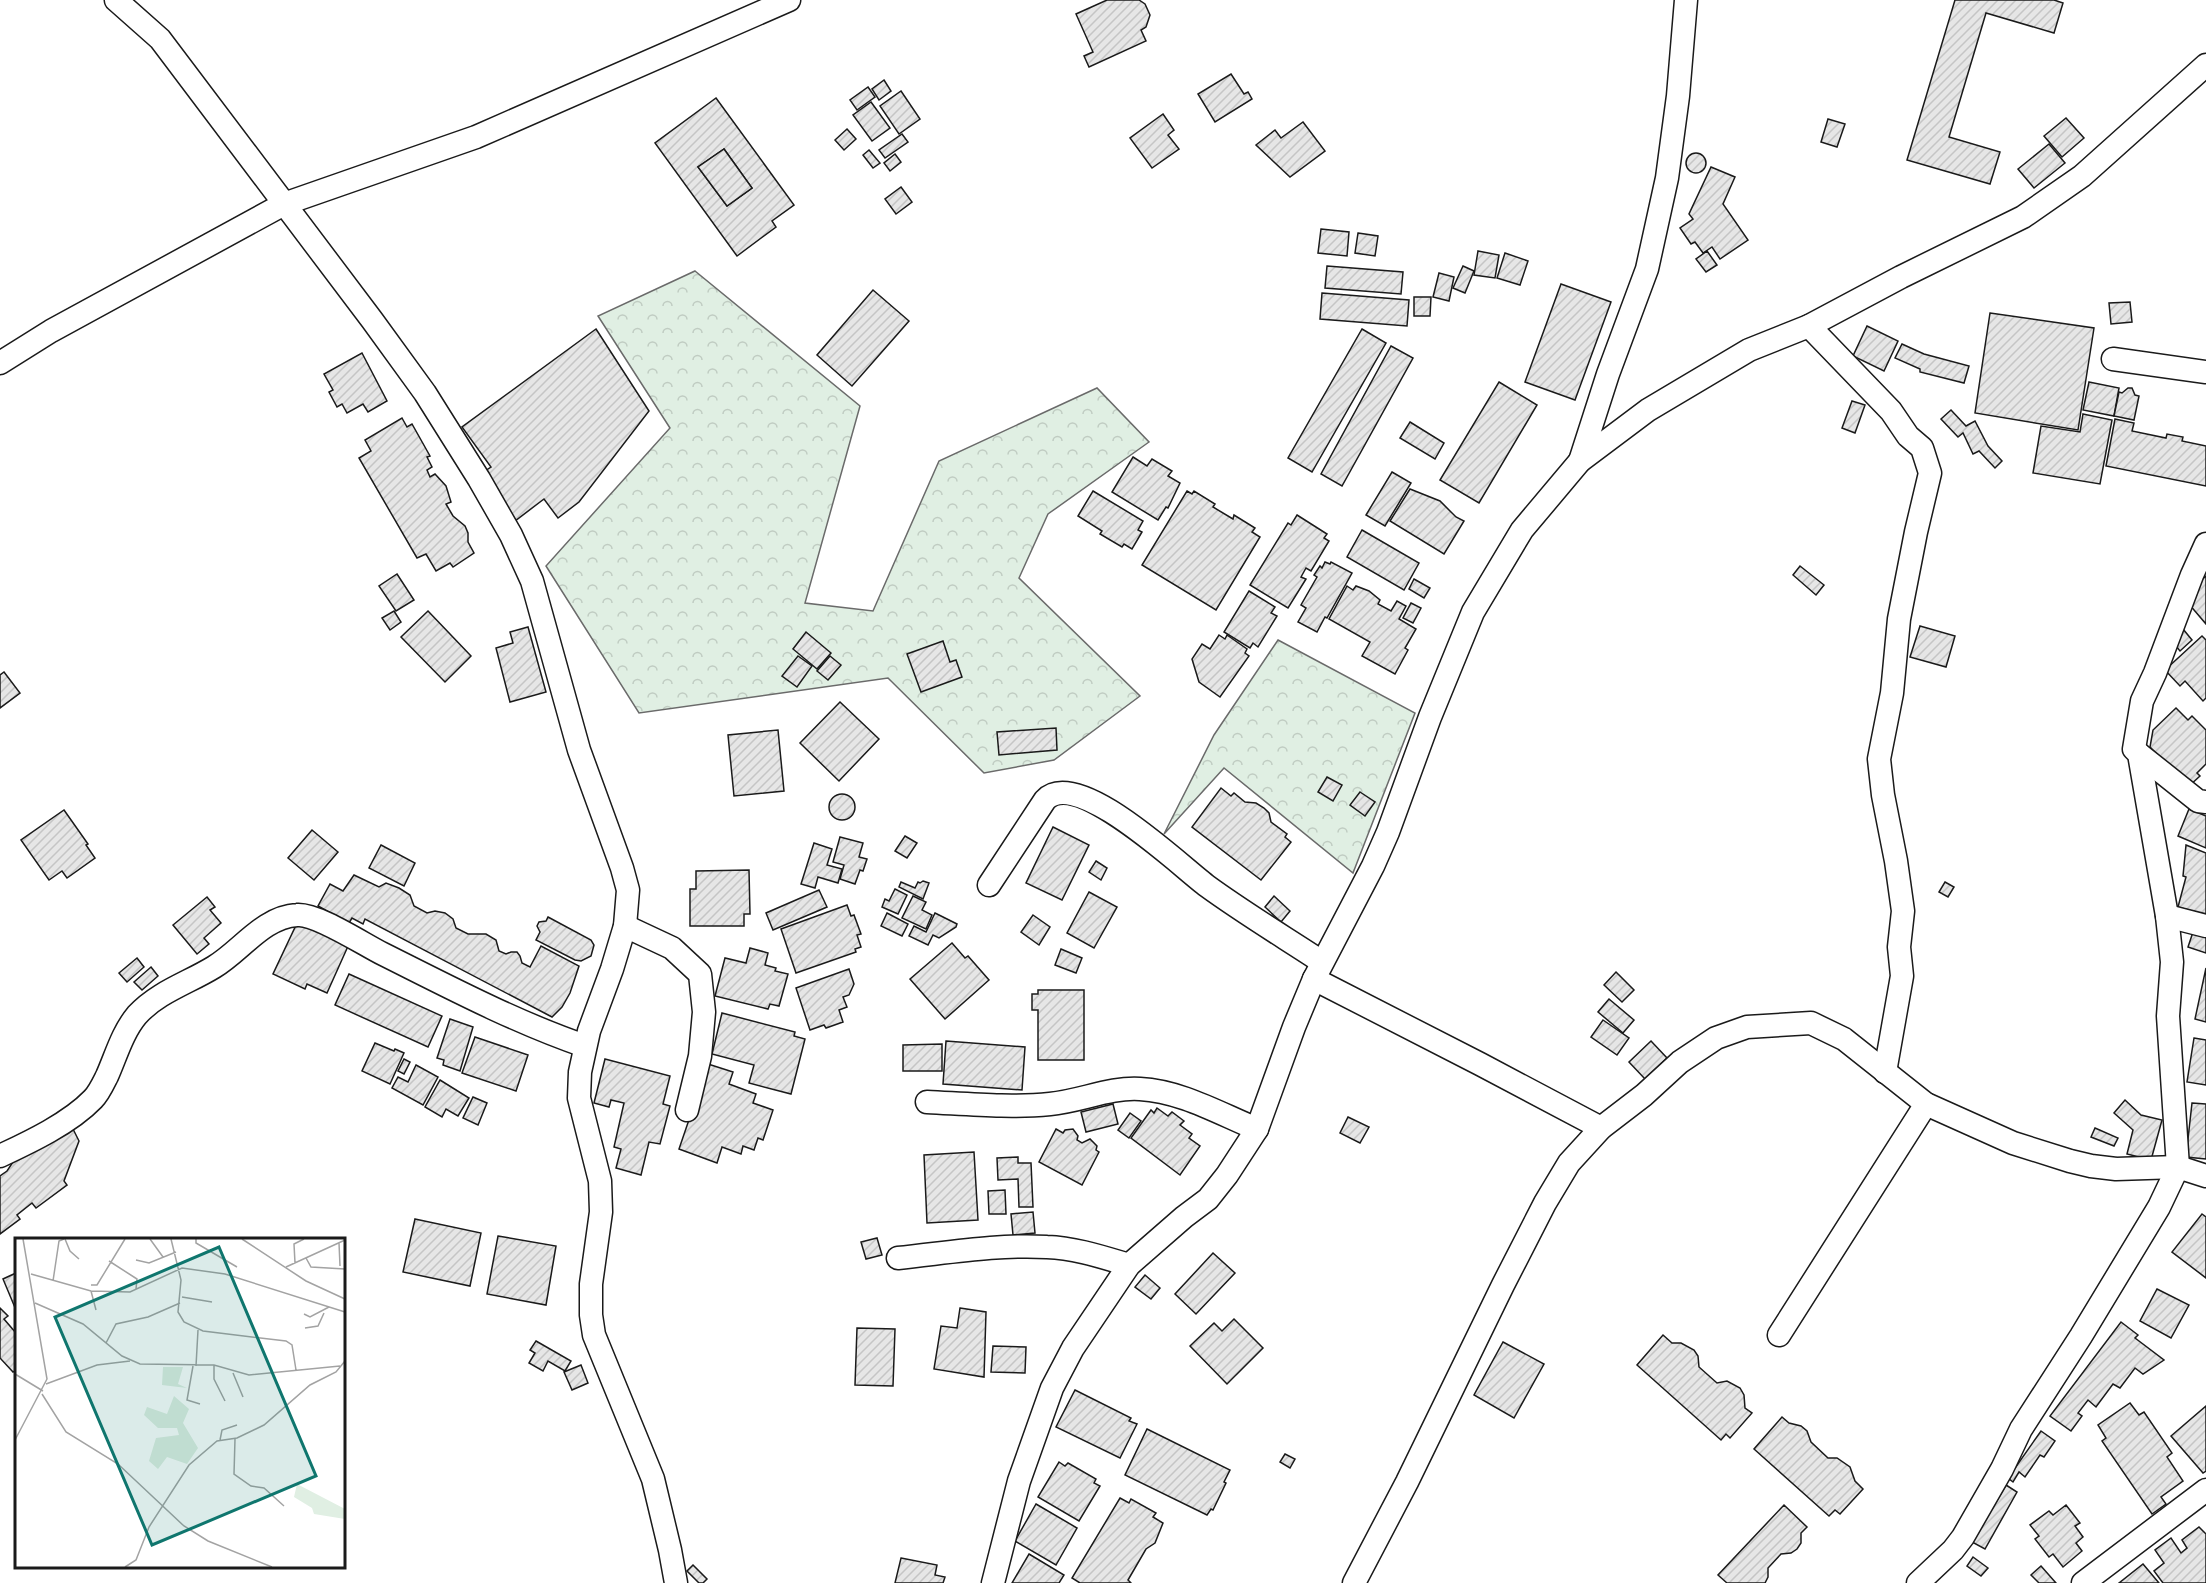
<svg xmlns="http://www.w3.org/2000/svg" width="2206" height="1583" viewBox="0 0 2206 1583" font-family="Helvetica,sans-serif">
	<defs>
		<pattern id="forest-crowns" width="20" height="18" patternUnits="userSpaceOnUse" patternTransform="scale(1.5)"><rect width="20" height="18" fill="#e0efe3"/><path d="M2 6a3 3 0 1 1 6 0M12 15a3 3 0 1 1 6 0" fill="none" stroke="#c0ccc2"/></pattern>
		<pattern id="building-hatch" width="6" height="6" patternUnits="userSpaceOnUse" patternTransform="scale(1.5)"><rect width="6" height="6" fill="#e6e6e6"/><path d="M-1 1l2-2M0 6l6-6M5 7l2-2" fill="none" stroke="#c5c5c5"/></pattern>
	</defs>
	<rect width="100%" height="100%" fill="#fff"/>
	<g fill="url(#forest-crowns)" stroke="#6a6a6a" stroke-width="1.5">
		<path d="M695 271 860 406 805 603 873 611 939 461 1097 388 1149 442 1048 514 1019 578 1140 696 1054 760 984 773 888 678 639 713 546 566 670 428 598 316Z"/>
		<path d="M1278 640 1415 713 1353 873 1224 768 1164 834 1214 735Z"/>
	</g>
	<g fill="url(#building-hatch)" stroke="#1a1a1a" stroke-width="1.5" fill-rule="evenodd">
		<path d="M1107 0H1139L1145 4 1150 15 1146 27 1141 30 1146 41 1089 67 1084 56 1093 52 1076 14Z"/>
		<path d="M1955 0H2054L2063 3 2054 33 1986 13 1949 137 2000 152 1990 184 1907 160Z"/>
		<path d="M1231 74 1244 94 1248 92 1252 99 1215 122 1198 94Z"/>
		<path d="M884 80 891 91 879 100 872 89Z"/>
		<path d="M868 87 875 97 857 110 850 100Z"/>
		<path d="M901 91 920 119 899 134 880 106Z"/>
		<path d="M716 98 794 205 772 221 776 227 737 256 655 143ZM724 149 752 188 727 206 698 167Z"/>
		<path d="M871 102 890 128 872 141 853 115Z"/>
		<path d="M1163 114 1174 130 1168 135 1179 149 1152 168 1130 138Z"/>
		<path d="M2066 118 2084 138 2062 157 2044 136Z"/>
		<path d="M1828 119 1845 124 1837 147 1821 142Z"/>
		<path d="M1303 122 1325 151 1290 177 1256 145 1275 130 1281 138Z"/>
		<path d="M847 129 856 139 844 150 835 140Z"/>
		<path d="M902 134 908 142 885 158 879 150Z"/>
		<path d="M2049 144 2065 163 2034 188 2018 169Z"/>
		<path d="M724 149 752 188 727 206 698 167Z"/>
		<path d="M869 150 880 163 873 168 863 155Z"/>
		<circle cx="1696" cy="163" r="10"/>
		<path d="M895 154 901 162 890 171 884 163Z"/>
		<path d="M1711 167 1735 177 1723 204 1748 240 1720 259 1712 247 1703 253 1695 242 1691 244 1680 228 1693 219 1689 214Z"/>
		<path d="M901 187 912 202 896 214 885 199Z"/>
		<path d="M1321 229 1349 232 1347 256 1318 253Z"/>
		<path d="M1358 233 1378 236 1375 256 1355 253Z"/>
		<path d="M1478 251 1499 255 1495 278 1474 275Z"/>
		<path d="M1707 251 1717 265 1706 272 1696 259Z"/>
		<path d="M1505 253 1528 261 1520 285 1497 278Z"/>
		<path d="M1327 266 1403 272 1401 294 1325 288Z"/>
		<path d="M1463 266 1474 271 1465 293 1453 288Z"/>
		<path d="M1439 273 1454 277 1449 301 1433 297Z"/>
		<path d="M1561 284 1611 302 1575 400 1525 382Z"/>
		<path d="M873 290 909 321 852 386 817 355Z"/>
		<path d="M1322 293 1409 300 1407 326 1320 319Z"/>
		<path d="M1414 297H1431L1430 316H1414Z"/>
		<path d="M2130 302 2132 322 2111 324 2109 303Z"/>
		<path d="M1990 313 2094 328 2078 430 1975 413Z"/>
		<path d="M1867 326 1898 341 1884 371 1853 356Z"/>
		<path d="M596 329 649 411 579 502 558 518 544 499 511 524 485 471 491 467 462 427Z"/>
		<path d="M1362 329 1386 343 1312 472 1288 458Z"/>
		<path d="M1902 344 1924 354 1969 366 1964 383 1920 372V369L1895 358Z"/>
		<path d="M1391 346 1413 358 1342 486 1321 474Z"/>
		<path d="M362 353 387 401 368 412 363 404 347 413 342 404 337 407 329 392 333 390 324 374Z"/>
		<path d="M1499 382 1537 405 1479 503 1440 480Z"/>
		<path d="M2089 382 2119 388 2114 416 2083 410Z"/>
		<path d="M2128 388H2132L2135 395 2139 396 2134 420 2114 416 2119 392 2122 393Z"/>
		<path d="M1852 401 1865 405 1855 433 1842 428Z"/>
		<path d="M1951 410 1966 426 1975 421 1988 446 2002 461 1995 468 1979 451 1973 454 1963 433 1958 437 1941 419Z"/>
		<path d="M2083 414 2112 420 2100 484 2033 473 2041 426 2080 432Z"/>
		<path d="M402 418 407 427 412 424 430 456 427 457 432 467 427 470 430 477 435 474 446 486 451 502 446 504 453 516 465 526 468 533V542L474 553 453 567 450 563 436 571 426 554 417 558 359 458 371 451 365 440Z"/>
		<path d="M2115 419 2134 423 2132 431 2166 438 2167 434 2183 437 2182 441 2206 446V486L2106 466Z"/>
		<path d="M1410 422 1444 443 1435 459 1400 438Z"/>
		<path d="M1133 457 1147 466 1152 459 1172 471 1168 476 1180 483 1168 508 1166 507 1158 520 1112 492Z"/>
		<path d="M1392 472 1411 483 1385 526 1366 515Z"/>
		<path d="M1410 489 1440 501 1456 517 1464 521 1444 554 1390 521Z"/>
		<path d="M1093 491 1143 521 1138 530 1142 532 1132 549 1124 544 1122 547 1100 534 1102 531 1078 516Z"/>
		<path d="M1187 491 1192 494 1194 491 1215 504 1213 507 1233 519 1234 515 1255 528 1252 532 1260 537 1216 610 1142 565Z"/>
		<path d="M1297 515 1327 534 1324 538 1329 541 1311 571 1306 568 1301 577 1306 579 1288 608 1250 585 1288 523 1291 525Z"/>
		<path d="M1362 530 1419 563 1404 590 1347 557Z"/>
		<path d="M1325 562 1330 564 1331 562 1352 573 1327 618 1325 617 1317 632 1298 622 1306 608 1301 605 1317 577 1314 575 1320 566 1322 568Z"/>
		<path d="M1800 566 1824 585 1816 595 1793 575Z"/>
		<path d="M397 574 414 600 396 611 379 586Z"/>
		<path d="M2206 576V624L2188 603 2198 583Z"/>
		<path d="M1414 579 1430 588 1424 598 1409 589Z"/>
		<path d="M1347 586 1353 590 1356 586 1369 591 1380 600 1378 604 1391 611 1397 601 1406 606 1399 619 1416 629 1405 648 1408 650 1395 674 1362 656 1370 642 1329 619Z"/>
		<path d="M1249 591 1275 607 1271 613 1277 616 1258 647 1253 643 1250 648 1224 632Z"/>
		<path d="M1411 603 1421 608 1413 623 1403 618Z"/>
		<path d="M394 611 401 622 390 630 382 618Z"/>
		<path d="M428 611 471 656 445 682 401 637Z"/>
		<path d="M1920 626 1955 636 1946 667 1910 657Z"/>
		<path d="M528 627 546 692 510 702 496 648 513 643 510 632Z"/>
		<path d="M2183 629 2192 640 2180 651 2171 640Z"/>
		<path d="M806 632 831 653 817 669 793 649Z"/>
		<path d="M1219 635 1225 639 1227 635 1247 649 1245 653 1249 656 1220 697 1199 682 1192 659 1202 644 1210 649Z"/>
		<path d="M2202 636 2206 640V698L2203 701 2185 681 2180 686 2165 670Z"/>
		<path d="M943 641 950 662 956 660 962 677 921 692 907 654Z"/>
		<path d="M798 656 812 666 797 687 782 676Z"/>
		<path d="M830 656 841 665 828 680 817 671Z"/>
		<path d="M4 672 20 693 0 708V675Z"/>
		<path d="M840 702 879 739 839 781 800 743Z"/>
		<path d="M2176 708 2188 720 2192 716 2206 730V764L2197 773 2200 776 2188 787 2150 747 2153 730Z"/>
		<path d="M1056 728 1057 750 999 755 997 732Z"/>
		<path d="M778 730 784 791 734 796 728 735Z"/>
		<path d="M1327 777 1342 785 1333 801 1318 792Z"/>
		<path d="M1221 788 1231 796 1234 793 1245 802 1256 803 1264 808 1269 813 1271 822 1287 834 1285 837 1291 842 1261 880 1192 827Z"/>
		<path d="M1360 792 1375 802 1365 816 1350 805Z"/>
		<circle cx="842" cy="807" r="13"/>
		<path d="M2189 809 2206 816V848L2178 836Z"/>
		<path d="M64 810 88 844 86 845 95 858 67 878 62 871 49 880 21 840Z"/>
		<path d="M1053 827 1089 845 1062 900 1026 883Z"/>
		<path d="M312 830 338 852 314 880 288 858Z"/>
		<path d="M905 836 917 843 907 858 895 851Z"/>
		<path d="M840 837 863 843 859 857 867 859 863 871 860 870 855 884 840 879 844 865 833 862Z"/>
		<path d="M814 843 832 849 827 865 842 869 838 883 818 877 815 888 801 884Z"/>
		<path d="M381 845 415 863 404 886 369 868Z"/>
		<path d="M2186 845 2206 853V915L2178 907 2186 877 2183 876Z"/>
		<path d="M1096 861 1107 868 1101 880 1089 872Z"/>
		<path d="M749 870 750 914H744V926H690V889H696V871Z"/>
		<path d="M354 875 379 887 386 883 399 888 410 895 414 906 427 913 435 911 445 913 453 919 456 928 468 934H486L496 940 499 951 506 954 511 952H517L520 956 522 963 530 967 541 946 579 966 570 993 562 1007 552 1017 365 919 363 924 352 918 349 923 318 906 330 884 343 891Z"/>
		<path d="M923 881 929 883 923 899 899 887 901 882 915 888 918 882 920 883Z"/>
		<path d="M1945 882 1954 887 1948 897 1939 892Z"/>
		<path d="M895 889 907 895 898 914 882 907 885 899 889 901Z"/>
		<path d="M819 890 827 907 773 930 766 913Z"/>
		<path d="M1089 892 1117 907 1094 948 1067 933Z"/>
		<path d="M913 896 926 902 922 910 932 915 926 929 902 918Z"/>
		<path d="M1274 896 1290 911 1281 922 1265 907Z"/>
		<path d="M207 897 215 907 210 910 221 923 204 938 209 944 197 954 173 925Z"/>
		<path d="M847 905 851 916 854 915 861 934 857 935 861 947 855 949 856 952 796 973 781 929Z"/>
		<path d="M887 913 908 924 902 936 881 926Z"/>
		<path d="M935 913 957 924 956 927 939 938 933 935 928 945 909 936 914 926 926 932Z"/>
		<path d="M1033 915 1050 927 1039 945 1021 932Z"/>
		<path d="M548 917 591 940 594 945 591 956 581 961 575 960 536 940 540 932 537 926 539 922 546 921Z"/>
		<path d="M298 921 349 944 327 993 307 984 305 989 273 974Z"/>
		<path d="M2194 929 2206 934V953L2188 947Z"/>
		<path d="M952 943 965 958 968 956 989 980 945 1019 910 979Z"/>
		<path d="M750 948 768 953 765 965 776 968 775 971 788 974 779 1006 770 1004 768 1009 715 996 725 958 746 963Z"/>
		<path d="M1061 949 1082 958 1076 973 1055 965Z"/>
		<path d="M137 958 144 967 127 982 119 973Z"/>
		<path d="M151 967 158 976 142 990 134 982Z"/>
		<path d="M2206 968V1022L2195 1019Z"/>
		<path d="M849 969 854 984 849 995 843 997 847 1007 839 1010 843 1022 826 1028 824 1025 810 1030 796 988Z"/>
		<path d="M1616 972 1634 990 1622 1002 1604 985Z"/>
		<path d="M349 974 442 1016 428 1047 335 1005Z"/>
		<path d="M1038 990H1084V1060H1038V1010H1032V994H1038Z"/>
		<path d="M1609 999 1634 1020 1623 1033 1598 1012Z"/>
		<path d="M722 1013 795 1032 794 1036 805 1039 791 1094 749 1083 754 1065 712 1054Z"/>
		<path d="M450 1019 473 1027 460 1071 443 1065 444 1060 437 1058Z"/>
		<path d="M1603 1020 1629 1038 1617 1055 1591 1037Z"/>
		<path d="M475 1037 528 1055 516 1091 462 1073Z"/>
		<path d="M2194 1038 2206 1040V1085L2187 1082Z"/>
		<path d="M946 1041 1025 1047 1022 1090 943 1084Z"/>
		<path d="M1651 1041 1667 1058 1645 1079 1629 1062Z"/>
		<path d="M375 1043 394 1051 395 1049 404 1053 390 1084 362 1071Z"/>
		<path d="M942 1044V1071H903V1045Z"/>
		<path d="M404 1059 410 1062 404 1074 398 1071Z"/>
		<path d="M605 1059 670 1076 663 1104 670 1106 660 1144 649 1142 641 1175 616 1168 621 1149 614 1147 624 1103 611 1100 609 1107 594 1103Z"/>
		<path d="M708 1064 733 1072 729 1084 756 1094 753 1103 773 1110 763 1140 758 1138 754 1150 743 1146 741 1154 722 1147 717 1163 679 1149Z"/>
		<path d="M416 1065 438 1077 423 1105 392 1088 398 1077 408 1082Z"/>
		<path d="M440 1080 469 1098 458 1116 446 1109 442 1117 425 1107Z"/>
		<path d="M473 1097 487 1103 478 1125 463 1118Z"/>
		<path d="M2125 1100 2141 1115 2162 1120 2151 1160 2127 1154 2133 1130 2114 1113Z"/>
		<path d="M2192 1103 2206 1104V1159L2186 1157Z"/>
		<path d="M1113 1104 1118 1124 1086 1132 1081 1112Z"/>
		<path d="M1157 1108 1168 1116 1172 1112 1184 1121 1180 1125 1192 1134 1189 1138 1200 1146 1180 1175 1131 1138 1151 1110 1154 1113Z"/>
		<path d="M1130 1113 1141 1121 1129 1138 1118 1130Z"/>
		<path d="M1348 1117 1369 1127 1360 1143 1340 1133Z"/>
		<path d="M71 1125 79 1141 64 1181 67 1185 36 1208 32 1203 17 1215 20 1219 0 1234V1176L7 1171 19 1153Z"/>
		<path d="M2095 1128 2118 1138 2114 1146 2091 1137Z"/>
		<path d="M1056 1129 1063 1133 1065 1130 1073 1129 1078 1136 1077 1140 1082 1143 1090 1139 1097 1146 1096 1150 1099 1152 1082 1185 1039 1162Z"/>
		<path d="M974 1152 978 1220 927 1223 924 1155Z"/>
		<path d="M1018 1157V1163H1031L1033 1207H1019L1018 1179 998 1180 997 1158Z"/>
		<path d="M1005 1190 1006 1214H989L988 1191Z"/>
		<path d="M1033 1212 1035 1233 1013 1235 1011 1214Z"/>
		<path d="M2202 1214 2206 1217V1278L2172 1252Z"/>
		<path d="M415 1219 481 1233 470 1286 403 1272Z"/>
		<path d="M498 1236 556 1246 546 1305 487 1294Z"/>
		<path d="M877 1238 882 1255 866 1259 861 1242Z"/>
		<path d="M1213 1253 1235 1273 1196 1314 1175 1294Z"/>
		<path d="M16 1273V1310L3 1279Z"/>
		<path d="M1145 1275 1160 1288 1151 1299 1135 1287Z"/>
		<path d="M2157 1289 2189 1305 2171 1338 2140 1321Z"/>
		<path d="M0 1308 8 1316 4 1319 16 1333V1370L13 1372 0 1358Z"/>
		<path d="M960 1308 986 1312 984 1377 934 1369 941 1326 957 1328Z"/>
		<path d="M1234 1319 1263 1348 1227 1384 1190 1346 1214 1323 1222 1331Z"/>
		<path d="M2121 1322 2138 1335 2135 1338 2164 1360 2143 1374 2135 1368 2120 1388 2113 1384 2096 1407 2088 1400 2078 1413 2082 1416 2071 1431 2050 1416Z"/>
		<path d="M857 1328 895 1329 893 1386 855 1385Z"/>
		<path d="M1663 1335 1672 1343H1681L1694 1350 1698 1356 1699 1367 1717 1383 1727 1381 1740 1388 1744 1395 1745 1408 1752 1413 1730 1438 1726 1434 1721 1440 1637 1365Z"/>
		<path d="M536 1341 571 1361 565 1371 548 1361 543 1371 529 1363 535 1353 530 1350Z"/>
		<path d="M1503 1342 1544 1364 1514 1418 1474 1395Z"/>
		<path d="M993 1346 1026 1347 1025 1373 991 1372Z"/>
		<path d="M581 1365 588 1383 572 1390 564 1372Z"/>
		<path d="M1075 1390 1131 1418 1129 1421 1137 1424 1120 1458 1056 1427Z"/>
		<path d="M2130 1403 2139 1415 2144 1412 2172 1453 2167 1457 2183 1481 2161 1497 2166 1504 2152 1514 2102 1441 2106 1438 2098 1425Z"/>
		<path d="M2206 1406V1471L2203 1473 2171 1436Z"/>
		<path d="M1782 1417 1789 1423 1801 1426 1807 1431 1811 1442 1828 1458H1837L1850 1467 1855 1481 1863 1489 1840 1514 1835 1510 1829 1516 1754 1449Z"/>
		<path d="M1147 1429 1230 1470 1224 1482 1226 1483 1213 1510 1211 1509 1207 1515 1125 1475Z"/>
		<path d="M2041 1431 2055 1441 2044 1457 2040 1455 2025 1477 2019 1472 2013 1482 2008 1478Z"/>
		<path d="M1285 1454 1295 1459 1290 1468 1280 1462Z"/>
		<path d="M1059 1462 1065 1466 1068 1463 1096 1479 1094 1483 1100 1486 1079 1521 1038 1497Z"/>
		<path d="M2006 1485 2017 1492 1985 1549 1972 1542Z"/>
		<path d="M1120 1498 1129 1503 1131 1499 1156 1513 1153 1517 1163 1523 1155 1543 1146 1549 1128 1580 1131 1583H1080L1072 1578Z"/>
		<path d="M1036 1504 1077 1528 1056 1565 1015 1541Z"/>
		<path d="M1784 1505 1807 1527 1801 1533V1543L1797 1549 1791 1553 1781 1554 1768 1568V1577L1765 1583H1727L1718 1575Z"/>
		<path d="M2066 1505 2080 1523 2075 1526 2083 1537 2076 1543 2082 1551 2063 1567 2053 1554 2049 1557 2035 1539 2039 1536 2030 1525 2049 1511 2053 1515Z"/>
		<path d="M2199 1527 2206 1534V1583H2163L2154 1571 2164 1563 2155 1550 2171 1538 2181 1553 2187 1548 2182 1540Z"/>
		<path d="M1029 1554 1064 1575 1059 1583H1012Z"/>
		<path d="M1973 1557 1988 1568 1981 1576 1967 1566Z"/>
		<path d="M901 1558 937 1565 935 1575 945 1577 943 1583H895Z"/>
		<path d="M2143 1564 2159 1583H2119Z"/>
		<path d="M693 1565 707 1579 703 1583H699L687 1571Z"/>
		<path d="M2041 1566 2056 1583H2039L2031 1575Z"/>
	</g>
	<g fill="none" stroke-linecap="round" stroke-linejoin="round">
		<g stroke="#1a1a1a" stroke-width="25">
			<g id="minor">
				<path d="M116 0 160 39 372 320 425 393 479 479 511 535 532 581 579 750 622 868 628 890 625 926 612 969 589 1031 580 1072 579 1098 600 1181 601 1212 591 1284V1315L594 1335 653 1479 670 1550 676 1583"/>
				<path d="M1809 326 1891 411 1908 436 1922 448 1930 473 1916 532 1899 619 1892 693 1879 759 1883 795 1896 861 1903 911 1899 947 1902 976 1885 1072"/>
				<path d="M2113 359 2206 372"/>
				<path d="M0 363 51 331 284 204 476 137 789 0"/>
				<path d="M1580 461 1608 374 1647 269 1667 178 1678 96 1686 0"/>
				<path d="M2139 754 2198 801 2206 802"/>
				<path d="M989 885 1045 800C1077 766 1180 866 1207 886 1244 913 1284 937 1322 962"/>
				<path d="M2167 916 2206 926"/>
				<path d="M625 926 672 948 700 974 704 1012 700 1056 687 1110"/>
				<path d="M1314 979 1480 1064 1601 1128"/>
				<path d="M927 1102C968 1104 1010 1108 1050 1104 1081 1101 1110 1087 1140 1089 1181 1091 1220 1114 1257 1129"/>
				<path d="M0 1156C30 1142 70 1123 93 1099 99 1093 103 1084 107 1076 116 1056 122 1033 137 1015 158 992 188 983 214 967 241 951 263 917 297 915 316 913 363 944 383 954 449 987 515 1022 585 1046"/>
				<path d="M898 1258C947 1253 998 1244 1047 1247 1075 1248 1102 1257 1129 1265"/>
				<path d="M1779 1335 1926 1104"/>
				<path d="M993 1583 1019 1481 1052 1388 1073 1348 1129 1265 1184 1217 1208 1199 1227 1175 1257 1129 1294 1027 1314 979 1373 866 1388 832 1430 717 1473 612 1522 530 1580 461 1648 410 1749 350 1809 326 1901 277 2023 217 2082 176 2206 65"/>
				<path d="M1354 1583 1407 1482 1503 1285 1545 1203 1569 1163 1601 1128 1644 1095 1680 1062 1716 1038 1747 1027 1811 1023 1844 1039 1926 1104 2013 1143 2070 1161 2091 1166 2116 1169 2178 1167 2206 1176"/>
				<path d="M1918 1583 1953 1550 1963 1537 2002 1469 2021 1429 2081 1336 2159 1207 2178 1167 2168 1016 2172 962 2167 916 2139 754 2134 749 2142 701 2155 673 2192 575 2206 544"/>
				<path d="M2083 1583 2206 1490"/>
			</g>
		</g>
		<use href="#minor" stroke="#fff" stroke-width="22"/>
	</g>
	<g transform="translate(15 1238)">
		<rect width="330" height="330" fill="#fff"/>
		<path d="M148 129H168L163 146 172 150 147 147ZM159 158 174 171 168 185 183 210 172 226 152 219 143 231 134 223 141 200 164 197 162 190H143L129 177 132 169 152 176ZM282 246 330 271V281L299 276 297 270 279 259Z" fill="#e0efe3"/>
		<path fill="none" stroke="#a3a3a3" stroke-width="1.5" d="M50 1 55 13 64 21M135 1 148 19M156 1 166 42 163 74 169 84 188 93 271 103 277 107 281 132M181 1V5L222 29M227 1 291 43 330 61M324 5 325 28M291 20 296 29 330 31M121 22 134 25 161 14M94 23 122 41 121 51M280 25 279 6 289 1M271 29 330 2M16 36 76 53 115 54 167 30 210 36 330 74M38 43 44 3 49 1M76 47H82L110 1M76 53 81 72M167 59 197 64M20 65 68 86 107 118 125 126 199 127 234 137 325 128M289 76 295 79 314 69M290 90 303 88 309 75M91 105 101 86 133 79 165 65M199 127V141L210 163M178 128 172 162 185 166M181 128 183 92M218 135 228 159M0 136 28 153M31 146 82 127 115 123M27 156 51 194 103 226 169 288 193 303 257 329M220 201 219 236 236 248 249 250 269 268M0 202 32 141 8 1M205 202 207 192 222 187M110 329 121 322 134 289 174 227 202 203 222 200 249 187 295 147 321 134 330 123"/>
		<path fill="#0f766e" fill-opacity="0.15" stroke="#0f766e" stroke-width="3" d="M204 9 301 238 137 307 40 79Z"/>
		<rect width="330" height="330" fill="none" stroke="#1a1a1a" stroke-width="3"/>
	</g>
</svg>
